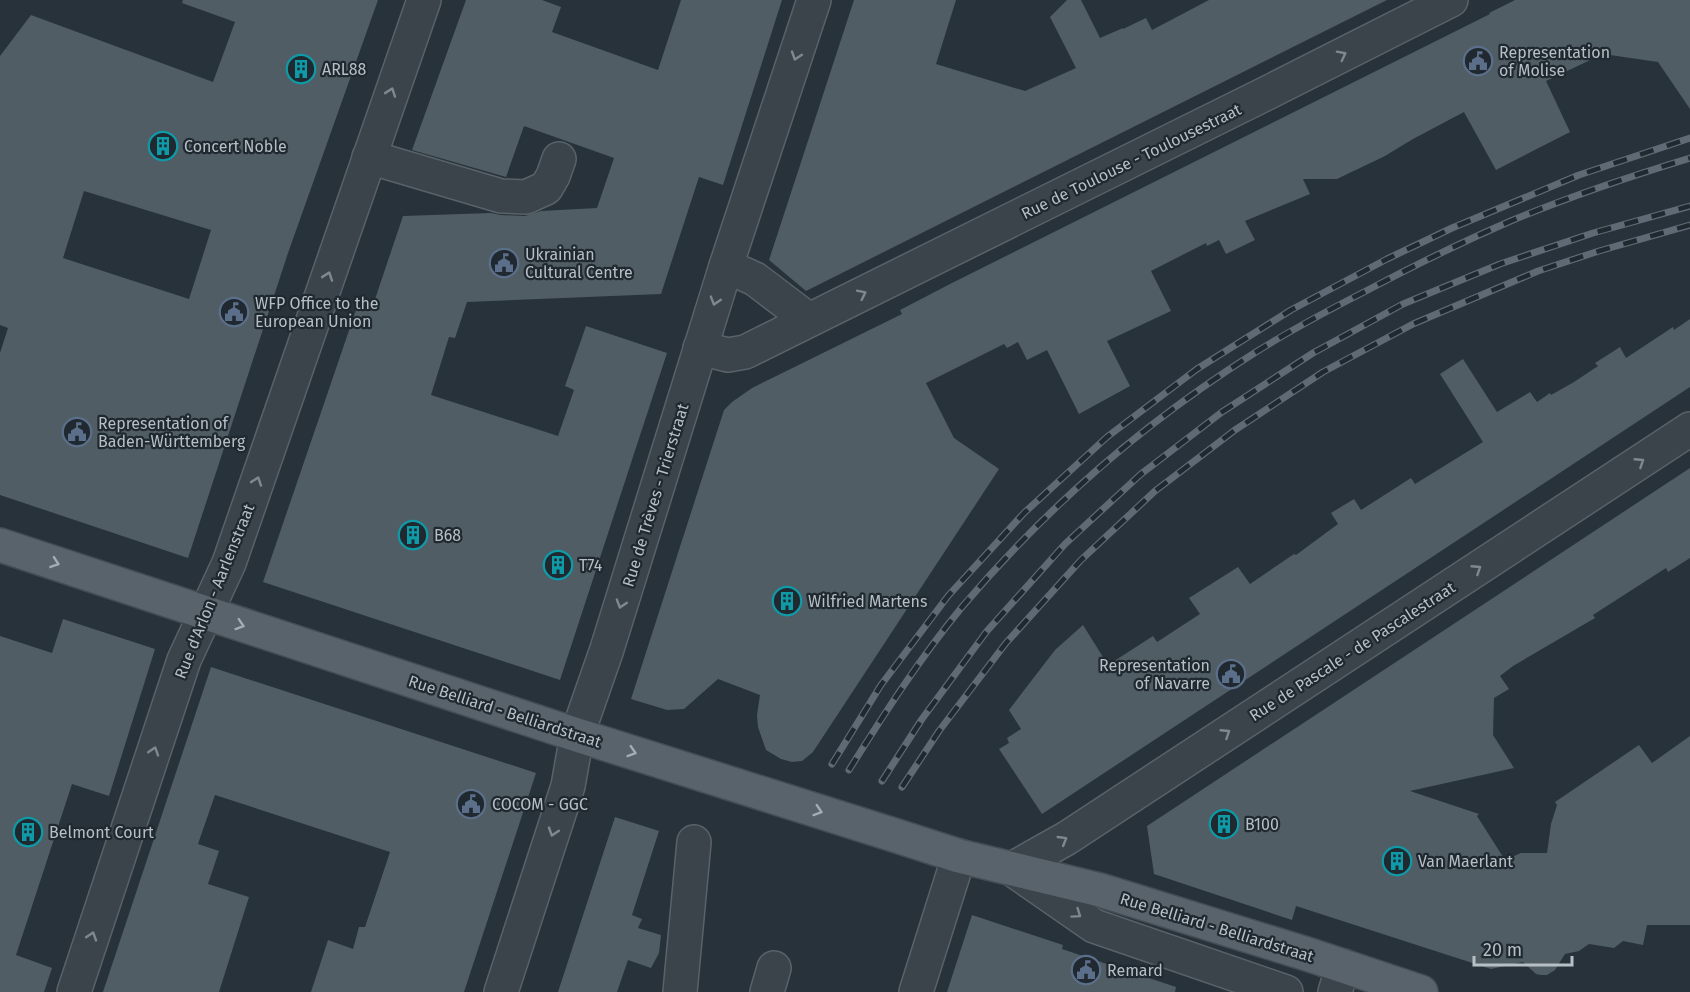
<svg xmlns="http://www.w3.org/2000/svg" width="1690" height="992" viewBox="0 0 1690 992" font-family="'Fira Sans',sans-serif">
	<rect width="100%" height="100%" fill="#27323b"/>
	<g fill="#505d65" fill-rule="evenodd">
		<path d="M183 0H378L288 253 188 558 0 495V353L8 328 0 325V56L31 15 213 82 235 22 182 3ZM84 191 211 230 189 299 63 258Z"/>
		<path d="M466 0H542L561 7 552 32 658 70 681 0H782L723 185 699 177 661 294 467 302 455 338 449 337 431 395 558 436 574 390 565 386 586 326 667 353 560 680 263 582 357 307 371 311 403 216 491 213 500 215 525 216 541 211 597 208 614 158 524 126 506 177 412 150Z"/>
		<path d="M854 0H956L936 64 1025 91 1076 68 1050 17 1067 0H1081L1100 38 1123 28V29L1146 18 1152 30 1209 0H1387L806 291 769 260Z"/>
		<path d="M1515 0H1690V109L1658 62 1603 54 1546 81 1570 132 1496 170 1464 112 1413 139 1385 156 1337 179H1303L1310 194 1245 221 1255 240 1226 254 1219 240 1207 246 1206 243 1151 271 1171 311 1107 341 1130 386 1079 414 1047 350 1027 360 1018 342 1007 348 1004 344 926 383 954 438 999 469 813 752 802 761 792 762 781 759 766 750 758 727 757 715 760 695 718 679 684 709 667 710 631 699 724 410 732 402 752 388 902 314 900 310 950 284 1490 14 1489 13Z"/>
		<path d="M1690 319V387L1042 814 999 749 1009 743 1007 738 1021 729 1009 710 1055 650 1083 625 1108 665 1153 636 1157 642 1200 614 1189 598 1238 567 1250 584 1294 554 1296 555 1338 524 1331 513 1354 499 1361 510 1411 478 1415 484 1483 442 1440 374 1463 359 1497 412 1530 392 1537 402 1550 393 1551 395 1574 382 1598 366 1595 363 1620 347 1626 358 1673 327 1674 330Z"/>
		<path d="M1690 468V558L1668 572 1666 568 1593 615 1595 618 1513 666 1500 676 1509 689 1494 698 1493 735 1514 768 1410 791 1479 814 1477 816 1505 860 1521 853H1547L1551 824 1557 805 1555 802 1639 745 1652 763 1690 736V925H1647L1643 945 1623 941 1614 948 1589 944 1579 951 1565 954 1555 970 1547 975H1541L1536 974 1523 962 1491 969 1296 906 1292 920 1154 874 1147 826Z"/>
		<path d="M63 619 155 649 109 796 72 784 16 955 52 968 44 992H0V636L52 653Z"/>
		<path d="M211 667 536 773 464 992H311L328 940 353 949 359 927H365L390 852 215 795 198 844 219 851 208 884 249 897 219 992H103Z"/>
		<path d="M615 817 659 831 632 915 642 919 638 928 661 935 659 953 651 968 628 960 617 992H558Z"/>
		<path d="M972 915 1063 945 1062 949 1176 987 1175 992H947Z"/>
	</g>
	<g fill="none" stroke-linecap="round" stroke-linejoin="round">
		<g stroke="#596269" stroke-width="36">
			<g id="minor">
				<path d="M369 157 501 196 526 197 546 188 553 176 559 159"/>
				<path d="M726 266 755 279 809 320"/>
				<path d="M700 348 728 355 745 352 1273 90 1451 0"/>
				<path d="M74 992 184 660 229 563 424 0"/>
				<path d="M501 992 568 786 577 735 607 649 726 266 814 0"/>
				<path d="M680 992 694 842"/>
				<path d="M767 992 774 968"/>
				<path d="M916 992 959 856"/>
				<path d="M1286 992 1094 926 1012 869 1067 838 1690 429"/>
				<path d="M1335 992 1343 966"/>
			</g>
		</g>
		<g stroke="#444d54" stroke-width="36">
			<path id="major" d="M0 545 577 735 897 836 959 856 1100 890 1310 955 1421 992"/>
		</g>
		<use href="#minor" stroke="#3b444b" stroke-width="33"/>
		<use href="#major" stroke="#59636b" stroke-width="33"/>
		<g stroke="#5f6a74" stroke-width="7">
			<g id="rail">
				<path d="M832 764 881 685 948 596 1024 513 1107 437 1197 369 1291 310 1387 259 1452 228 1579 175 1690 138"/>
				<path d="M849 770C884 714 920 658 962 607 1046 508 1146 421 1256 352 1291 330 1327 311 1364 292 1413 266 1462 242 1513 220 1571 196 1631 176 1690 158"/>
				<path d="M882 781 922 719 987 631 1065 544 1141 474 1222 412 1313 353 1403 304 1500 264 1593 233 1690 206"/>
				<path d="M902 787 939 731 1006 643 1081 560 1155 491 1235 430 1323 372 1413 324 1538 271 1599 251 1690 225"/>
			</g>
		</g>
		<use href="#rail" stroke="#202930" stroke-width="4.5" stroke-dasharray="14" stroke-linecap="butt"/>
	</g>
	<defs><path id="oneway-chevron" d="M-2-3.5L2.5 0L-2 3.5" fill="none" stroke-width="1.6" stroke-linecap="round" stroke-linejoin="round" transform="scale(1.5)"/></defs>
	<g stroke="#7f888f">
		<use href="#oneway-chevron" transform="translate(1342 55) rotate(-27)"/>
		<use href="#oneway-chevron" transform="translate(796 56) rotate(108)"/>
		<use href="#oneway-chevron" transform="translate(391 92) rotate(-71)"/>
		<use href="#oneway-chevron" transform="translate(328 276) rotate(-71)"/>
		<use href="#oneway-chevron" transform="translate(862 294) rotate(-26)"/>
		<use href="#oneway-chevron" transform="translate(715 301) rotate(107)"/>
		<use href="#oneway-chevron" transform="translate(1640 462) rotate(-33)"/>
		<use href="#oneway-chevron" transform="translate(257 481) rotate(-71)"/>
		<use href="#oneway-chevron" transform="translate(1477 569) rotate(-33)"/>
		<use href="#oneway-chevron" transform="translate(621 604) rotate(107)"/>
		<use href="#oneway-chevron" transform="translate(1226 733) rotate(-33)"/>
		<use href="#oneway-chevron" transform="translate(154 751) rotate(-72)"/>
		<use href="#oneway-chevron" transform="translate(553 832) rotate(108)"/>
		<use href="#oneway-chevron" transform="translate(1063 840) rotate(-31)"/>
		<use href="#oneway-chevron" transform="translate(1077 914) rotate(35)"/>
		<use href="#oneway-chevron" transform="translate(92 936) rotate(-72)"/>
	</g>
	<g stroke="#a3adb4">
		<use href="#oneway-chevron" transform="translate(55 563) rotate(19)"/>
		<use href="#oneway-chevron" transform="translate(240 625) rotate(18)"/>
		<use href="#oneway-chevron" transform="translate(632 752) rotate(18)"/>
		<use href="#oneway-chevron" transform="translate(818 811) rotate(18)"/>
	</g>
	<defs>
		<g id="civic-ring" transform="scale(1.5)"><circle r="9.5" fill="#202930" stroke="#5c6f8a" stroke-width="1.5"/><path d="M-.6-6.5H3V-4.5H.6V-3L4-1V1h2V6H-6V1h2V-1L-.6-3ZM-1.2 2.5V6h2.4V2.5Z" fill="#5c6f8a"/></g>
		<g id="building-ring" transform="scale(1.5)"><circle r="9.5" fill="#202930" stroke="#0f9aa8" stroke-width="1.5"/><path d="M-4-6H4V6H1V3H-1V6H-4ZM-2.5-4.3h1.7v1.8h-1.7ZM.8-4.3h1.7v1.8H.8ZM-2.5-1h1.7V.8h-1.7ZM.8-1h1.7V.8H.8Z" fill="#0f9aa8"/></g>
	</defs>
	<g fill-rule="evenodd">
		<use href="#civic-ring" x="1478" y="61"/>
		<use href="#building-ring" x="301" y="69"/>
		<use href="#building-ring" x="163" y="146"/>
		<use href="#civic-ring" x="504" y="263"/>
		<use href="#civic-ring" x="234" y="312"/>
		<use href="#civic-ring" x="77" y="432"/>
		<use href="#building-ring" x="413" y="535"/>
		<use href="#building-ring" x="558" y="565"/>
		<use href="#building-ring" x="787" y="601"/>
		<use href="#civic-ring" x="1231" y="674"/>
		<use href="#civic-ring" x="471" y="804"/>
		<use href="#building-ring" x="1224" y="824"/>
		<use href="#building-ring" x="28" y="832"/>
		<use href="#building-ring" x="1397" y="861"/>
		<use href="#civic-ring" x="1086" y="970"/>
	</g>
	<g text-anchor="middle" stroke-width="4.5" stroke-linejoin="round" paint-order="stroke">
		<g font-size="16" fill="#b6bfc6" stroke="#202930" text-anchor="start">
			<text x="1499" y="58">Representation<tspan x="1499" dy="18">of Molise</tspan></text>
			<text x="322" y="75">ARL88</text>
			<text x="184" y="152">Concert Noble</text>
			<text x="525" y="260">Ukrainian<tspan x="525" dy="18">Cultural Centre</tspan></text>
			<text x="255" y="309">WFP Office to the<tspan x="255" dy="18">European Union</tspan></text>
			<text x="98" y="429">Representation of<tspan x="98" dy="18">Baden-Württemberg</tspan></text>
			<text x="434" y="541">B68</text>
			<text x="579" y="571">T74</text>
			<text x="808" y="607">Wilfried Martens</text>
			<text x="1210" y="671" text-anchor="end">Representation<tspan x="1210" dy="18">of Navarre</tspan></text>
			<text x="492" y="810">COCOM - GGC</text>
			<text x="1245" y="830">B100</text>
			<text x="49" y="838">Belmont Court</text>
			<text x="1418" y="867">Van Maerlant</text>
			<text x="1107" y="976">Remard</text>
		</g>
		<g font-size="16" fill="#b6bfc6" stroke="#202930">
			<text transform="translate(1131 161) rotate(-26)" y="6">Rue de Toulouse - Toulousestraat</text>
			<text transform="translate(655 495) rotate(-73)" y="6">Rue de Trèves - Trierstraat</text>
			<text transform="translate(214 591) rotate(-68)" y="6">Rue d'Arlon - Aarlenstraat</text>
			<text transform="translate(1352 651) rotate(-33)" y="6">Rue de Pascale - de Pascalestraat</text>
			<text transform="translate(505 711) rotate(18)" y="6">Rue Belliard - Belliardstraat</text>
			<text transform="translate(1217 927) rotate(17)" y="6">Rue Belliard - Belliardstraat</text>
		</g>
	</g>
	<path d="M1474 956v9h98v-9" fill="none" stroke="#b6bfc6" stroke-width="3"/>
	<text x="1483" y="956" font-size="18" fill="#b6bfc6" stroke="#202930" stroke-width="4.5" paint-order="stroke">20 m</text>
</svg>
